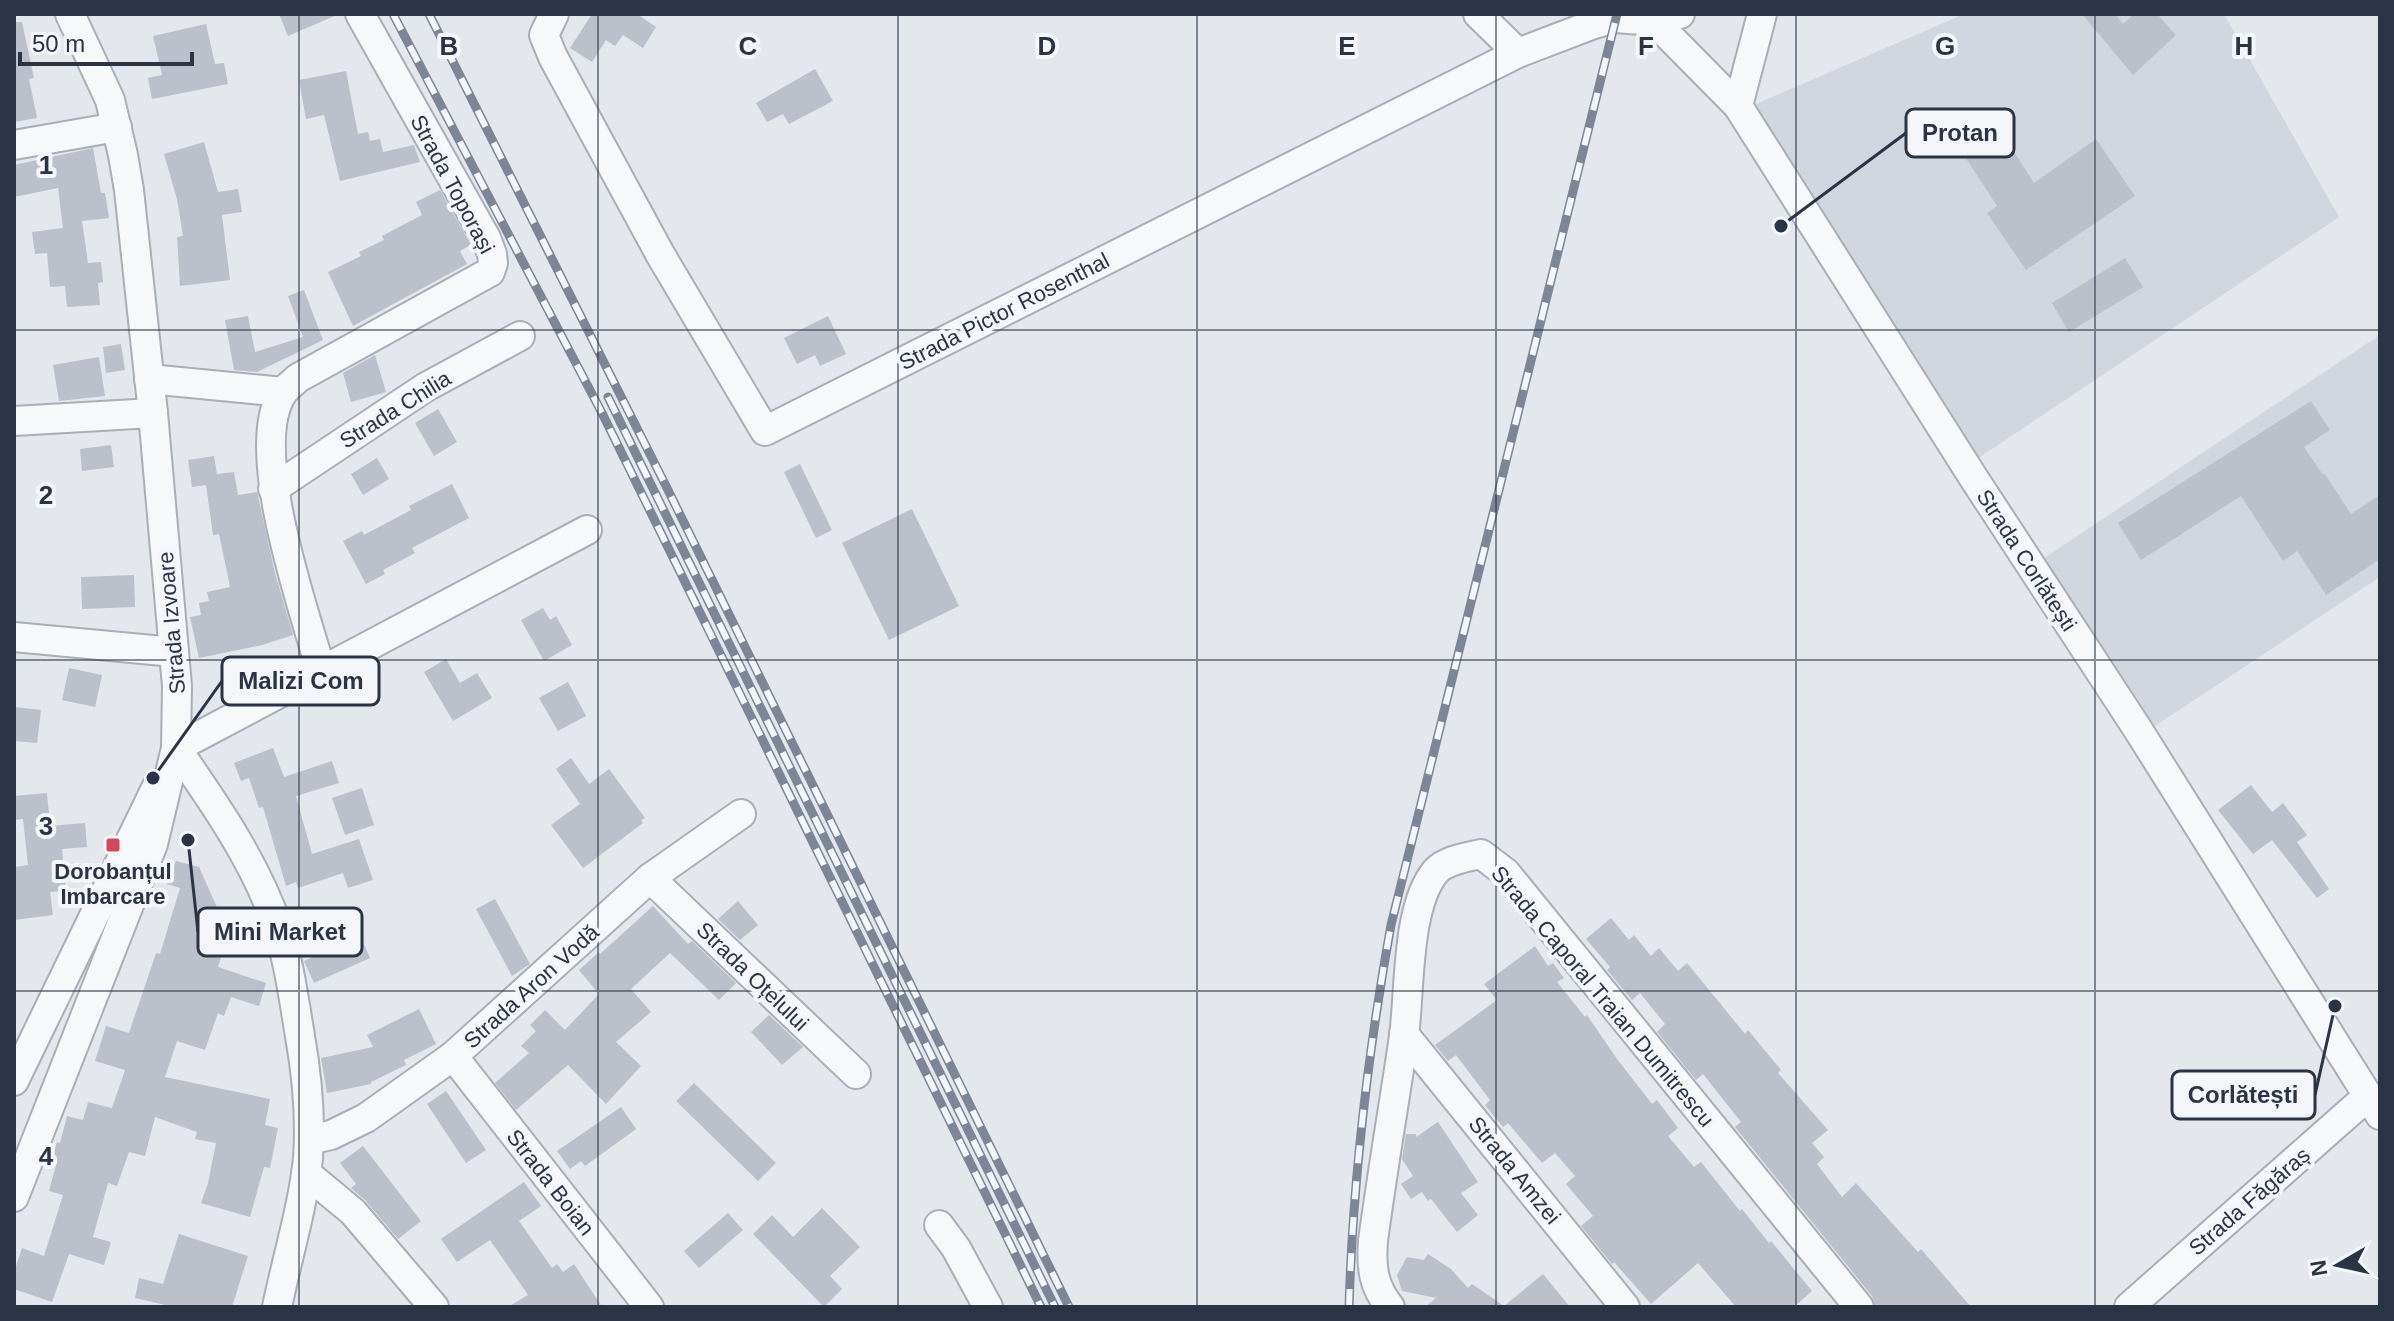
<svg xmlns="http://www.w3.org/2000/svg" width="2394" height="1321" viewBox="0 0 2394 1321" font-family="Helvetica,sans-serif">
	<rect width="100%" height="100%" fill="#e4e7ec"/>
	<g fill="#d2d6de">
		<path d="M1964 14H2224L2339 217 1977 459 1749 107Z"/>
		<path d="M2380 335V577L2155 726 2044 558Z"/>
	</g>
	<g fill="#bbc0ca">
		<path d="M279 14H339L288 36Z"/>
		<path d="M592 14H637L656 27 643 48 623 35 615 46 606 40 592 62 570 48Z"/>
		<path d="M2082 14H2115L2123 24 2134 14H2157L2176 35 2133 75Z"/>
		<path d="M14 22H22L34 78 29 79 37 118 14 122Z"/>
		<path d="M206 24 215 64 224 63 228 84 152 99 148 78 162 75 153 36Z"/>
		<path d="M815 69 833 101 789 124 783 114 767 122 756 103Z"/>
		<path d="M346 71 358 134 368 132 370 141 380 139 383 152 414 145 420 162 340 181 324 115 306 119 299 80Z"/>
		<path d="M1991 116 2034 183 2096 139 2135 196 2026 270 1987 213 1997 206 1954 140Z"/>
		<path d="M204 142 218 192 238 189 242 212 222 215 230 280 180 286 177 237 183 236 177 199 164 154Z"/>
		<path d="M93 148 101 193H105L109 218 82 221 88 263 101 262 103 282 98 283 100 305 67 307 65 286 50 287 47 253 35 254 32 232 63 228 58 188 14 197V165Z"/>
		<path d="M440 190 471 245 460 251 467 264 353 326 328 272 361 256 359 252 384 240 382 236 422 215 416 202Z"/>
		<path d="M2125 258 2143 287 2069 332 2052 303Z"/>
		<path d="M304 290 323 340 257 372 234 370 225 320 248 316 255 352 303 337 288 296Z"/>
		<path d="M828 316 846 354 820 366 815 355 797 364 784 338Z"/>
		<path d="M121 344 125 370 106 373 103 347Z"/>
		<path d="M375 355 386 392 351 402 343 373Z"/>
		<path d="M99 357 105 396 59 401 53 365Z"/>
		<path d="M2311 401 2330 430 2304 447 2323 475 2325 474 2351 514 2380 495V559L2326 595 2297 551 2283 561 2241 496 2141 560 2118 523Z"/>
		<path d="M438 409 457 442 434 456 415 423Z"/>
		<path d="M111 445 114 467 82 471 80 449Z"/>
		<path d="M214 456 217 474 234 472 238 495 257 492 275 573 293 635 262 645 199 658 190 617 201 615 199 603 209 601 207 592 230 587 219 534 213 535 206 485 192 487 188 460Z"/>
		<path d="M377 458 389 479 363 495 351 474Z"/>
		<path d="M800 464 832 530 816 538 784 472Z"/>
		<path d="M452 484 469 518 412 548 415 553 383 570 385 574 366 584 343 541 362 531 364 535 411 510 409 506Z"/>
		<path d="M912 509 959 606 889 640 842 543Z"/>
		<path d="M134 575 135 607 82 609 81 577Z"/>
		<path d="M543 608 550 620 556 616 572 645 544 661 521 620Z"/>
		<path d="M446 659 460 683 477 673 492 698 453 721 424 672Z"/>
		<path d="M69 668 102 675 95 707 62 700Z"/>
		<path d="M568 682 586 716 558 731 539 698Z"/>
		<path d="M14 707 41 710 37 743 14 741Z"/>
		<path d="M273 748 284 777 332 761 339 783 296 796 312 854 359 839 373 880 348 888 343 873 298 888 296 882 286 886 263 807 259 808 249 778 241 781 234 763Z"/>
		<path d="M571 758 589 784 609 769 645 818 641 820 643 823 583 868 551 825 580 804 556 769Z"/>
		<path d="M2251 785 2272 812 2283 803 2307 835 2297 842 2329 889 2317 898 2272 840 2253 854 2218 810Z"/>
		<path d="M362 788 374 825 345 835 332 798Z"/>
		<path d="M47 793 50 826 85 823 87 847 62 849 66 891 50 892 53 915 14 920V867L28 865 23 819 14 820V796Z"/>
		<path d="M176 861 199 867 220 914 233 918 218 967 266 983 259 1006 231 997 224 1016 218 1013 205 1050 177 1041 165 1077 270 1099 265 1125 278 1128 270 1168 264 1167 250 1217 201 1203 208 1183 216 1143 195 1139 197 1132 155 1117 145 1156 129 1152 117 1186 108 1183 93 1237 111 1242 104 1265 69 1254 52 1302 14 1289V1272L22 1248 44 1256 63 1195 49 1191 56 1165 50 1163 57 1142 60 1143 67 1116 83 1120 88 1102 112 1108 125 1070 95 1061 106 1026 129 1033 156 953 160 954 180 888 167 884Z"/>
		<path d="M495 899 530 964 512 976 476 909Z"/>
		<path d="M738 901 758 925 740 940 718 919Z"/>
		<path d="M653 906 688 944 692 941 736 983 719 1000 670 953 631 989 651 1012 616 1042 641 1066 606 1104 568 1065 516 1110 495 1083 529 1053 521 1046 536 1031 530 1025 545 1010 565 1030 599 994 579 970 599 952 600 954Z"/>
		<path d="M1611 918 1629 940 1634 935 1651 956 1659 948 1678 971 1687 963 1745 1034 1748 1030 1781 1070 1778 1073 1828 1130 1812 1143 1824 1157 1817 1164 1842 1197 1856 1183 1918 1252 1921 1249 1971 1307H1876L1872 1296 1735 1127 1741 1122 1703 1074 1696 1080 1657 1032 1665 1024 1640 993 1632 1000 1607 970 1610 967 1586 939Z"/>
		<path d="M358 931 370 958 314 983 304 961 322 953 320 948Z"/>
		<path d="M1535 946 1548 966 1553 963 1564 978 1557 982 1585 1017 1587 1015 1617 1059 1652 1104 1657 1100 1678 1128 1668 1136 1694 1167 1701 1162 1740 1211 1742 1209 1769 1243 1771 1241 1812 1291 1794 1307H1736L1698 1263 1651 1304 1614 1262 1612 1264 1581 1226 1593 1216 1566 1184 1575 1176 1555 1153 1542 1163 1508 1123 1503 1127 1485 1105 1490 1100 1456 1055 1448 1061 1435 1045 1497 1000 1484 984Z"/>
		<path d="M419 1009 436 1044 404 1060 406 1065 371 1082V1084L327 1093 321 1058 373 1047 367 1035Z"/>
		<path d="M769 1015 803 1047 782 1065 751 1032Z"/>
		<path d="M694 1083 776 1163 758 1181 676 1101Z"/>
		<path d="M446 1091 486 1150 466 1163 427 1104Z"/>
		<path d="M621 1107 636 1129 585 1166 581 1161 570 1169 557 1151Z"/>
		<path d="M1438 1122 1478 1182 1461 1193 1478 1215 1457 1232 1431 1199 1428 1201 1422 1192 1411 1199 1401 1184 1413 1176 1402 1159 1406 1134H1416V1137Z"/>
		<path d="M363 1146 421 1221 398 1239 366 1201 351 1188 356 1184 340 1163Z"/>
		<path d="M524 1182 541 1206 519 1221 552 1268 557 1264 563 1272 574 1264 602 1307H508L528 1295 490 1240 457 1262 441 1239Z"/>
		<path d="M822 1208 860 1247 830 1276 842 1289 824 1307 753 1234 772 1215 793 1237Z"/>
		<path d="M728 1213 743 1230 699 1268 684 1251Z"/>
		<path d="M179 1234 248 1256 232 1307H174L135 1298 139 1278 163 1284Z"/>
		<path d="M1428 1254 1451 1269 1468 1288 1472 1284 1504 1306 1543 1274 1570 1307H1425L1436 1298 1402 1291 1397 1275 1407 1257 1424 1260Z"/>
	</g>
	<g fill="none" stroke-linecap="round" stroke-linejoin="round">
		<g stroke="#a9aeb7" stroke-width="32">
			<g id="minor">
				<path d="M554 14 544 35 553 57 660 254 765 431 1518 53 1594 24 1616 18 1654 21 1680 14"/>
				<path d="M1478 14 1518 53"/>
				<path d="M1654 21 1738 106 1973 477 2137 728 2380 1115"/>
				<path d="M1738 106 1762 14"/>
				<path d="M14 145 117 127"/>
				<path d="M149 379 283 392"/>
				<path d="M14 421 153 413"/>
				<path d="M273 489 426 387 520 336"/>
				<path d="M14 637 174 652"/>
				<path d="M321 670C304 610 245 444 284 391 288 386 294 382 298 378L490 272 493 263 492 254 486 238 360 14"/>
				<path d="M176 748C215 804 256 863 278 928 289 963 294 1000 300 1036 307 1076 311 1117 308 1158 303 1207 287 1258 277 1307"/>
				<path d="M176 748 587 530"/>
				<path d="M650 878 856 1074"/>
				<path d="M1404 1034 1625 1307"/>
				<path d="M453 1056 649 1307"/>
				<path d="M14 1081 158 784"/>
				<path d="M309 1140 331 1135 366 1118 453 1056 650 878 741 814"/>
				<path d="M306 1173 353 1212 434 1307"/>
				<path d="M14 1197 153 844 176 748 177 686 153 413 129 190 123 155 110 100 70 14"/>
				<path d="M939 1225 956 1248 988 1307"/>
				<path d="M1390 1307C1373 1286 1371 1267 1373 1241 1382 1173 1394 1105 1404 1036 1410 991 1406 906 1436 871 1446 860 1468 857 1481 854L1506 873 1859 1307"/>
				<path d="M2129 1307 2368 1096"/>
			</g>
		</g>
		<use href="#minor" stroke="#f7f8fa" stroke-width="28"/>
		<g stroke="#7d8696" stroke-width="9">
			<g id="rail">
				<path d="M393 14 602 413 1041 1307"/>
				<path d="M429 14 666 486 1069 1307"/>
				<path d="M608 397 1055 1307"/>
				<path d="M1349 1307C1353 1178 1368 1052 1391 925L1617 14"/>
			</g>
		</g>
		<use href="#rail" stroke="#f4f6f9" stroke-width="6" stroke-dasharray="18" stroke-linecap="butt"/>
	</g>
	<path fill="none" stroke="#2b3445" stroke-width="2" stroke-opacity="0.55" d="M299 14V1307M598 14V1307M898 14V1307M1197 14V1307M1496 14V1307M1796 14V1307M2095 14V1307M14 330H2380M14 660H2380M14 991H2380"/>
	<rect fill="#d1495b" stroke="#f4f6f9" stroke-width="3" x="105" y="837" width="16" height="16" rx="4"/>
	<g text-anchor="middle" stroke-width="8" stroke-linejoin="round" paint-order="stroke">
		<g font-size="22" fill="#2b3445" stroke="#f4f6f9">
			<text transform="translate(453 184) rotate(62)" y="8">Strada Toporași</text>
			<text transform="translate(1004 311) rotate(-27)" y="8">Strada Pictor Rosenthal</text>
			<text transform="translate(395 409) rotate(-32)" y="8">Strada Chilia</text>
			<text transform="translate(2027 560) rotate(57)" y="8">Strada Corlătești</text>
			<text transform="translate(171 623) rotate(-95)" y="8">Strada Izvoare</text>
			<text transform="translate(753 976) rotate(44)" y="8">Strada Oțelului</text>
			<text transform="translate(531 986) rotate(-42)" y="8">Strada Aron Vodă</text>
			<text transform="translate(1603 996) rotate(50)" y="8">Strada Caporal Traian Dumitrescu</text>
			<text transform="translate(1515 1170) rotate(51)" y="8">Strada Amzei</text>
			<text transform="translate(551 1182) rotate(52)" y="8">Strada Boian</text>
			<text transform="translate(2249 1201) rotate(-41)" y="8">Strada Făgăraș</text>
		</g>
		<g font-size="22" font-weight="bold" fill="#2b3445" stroke="#f4f6f9">
			<text x="113" y="879">Dorobanțul<tspan x="113" dy="25">Imbarcare</tspan></text>
		</g>
	</g>
	<g font-size="26" text-anchor="middle" font-weight="bold" fill="#2b3445" stroke="#f4f6f9" stroke-width="8" stroke-linejoin="round" paint-order="stroke">
		<text x="449" y="55">B</text>
		<text x="748" y="55">C</text>
		<text x="1047" y="55">D</text>
		<text x="1347" y="55">E</text>
		<text x="1646" y="55">F</text>
		<text x="1945" y="55">G</text>
		<text x="2244" y="55">H</text>
		<text x="46" y="174">1</text>
		<text x="46" y="504">2</text>
		<text x="46" y="835">3</text>
		<text x="46" y="1165">4</text>
	</g>
	<path fill="none" stroke="#2b3445" stroke-width="3" d="M1781 226L1906 133M153 778L222 681M188 840L198 932M2335 1006L2315 1095"/>
	<g fill="#2b3445" stroke="#f4f6f9" stroke-width="3">
		<circle cx="1781" cy="226" r="8"/>
		<circle cx="153" cy="778" r="8"/>
		<circle cx="188" cy="840" r="8"/>
		<circle cx="2335" cy="1006" r="8"/>
	</g>
	<g fill="#f4f6f9" stroke="#2b3445" stroke-width="3">
		<rect x="1906" y="109" width="108" height="48" rx="8"/>
		<rect x="222" y="657" width="157" height="48" rx="8"/>
		<rect x="198" y="908" width="164" height="48" rx="8"/>
		<rect x="2172" y="1071" width="143" height="48" rx="8"/>
	</g>
	<g font-size="24" text-anchor="middle" font-weight="bold" fill="#2b3445">
		<text x="1960" y="141">Protan</text>
		<text x="301" y="689">Malizi Com</text>
		<text x="280" y="940">Mini Market</text>
		<text x="2243" y="1103">Corlătești</text>
	</g>
	<rect width="2394" height="1321" fill="none" stroke="#2b3445" stroke-width="32"/>
	<g transform="translate(2338 1265) rotate(261)" stroke="#f4f6f9" stroke-width="6" paint-order="stroke">
	<path d="M0-6L14 30L0 20L-14 30Z" fill="#2b3445"/>
	<text y="-12" font-size="22" font-weight="bold" text-anchor="middle" fill="#2b3445">N</text>
	</g>
	<path d="M20 52v12h172v-12" fill="none" stroke="#2b3445" stroke-width="4"/>
	<text x="32" y="52" font-size="24" fill="#2b3445" stroke="#f4f6f9" stroke-width="6" paint-order="stroke">50 m</text>
</svg>
